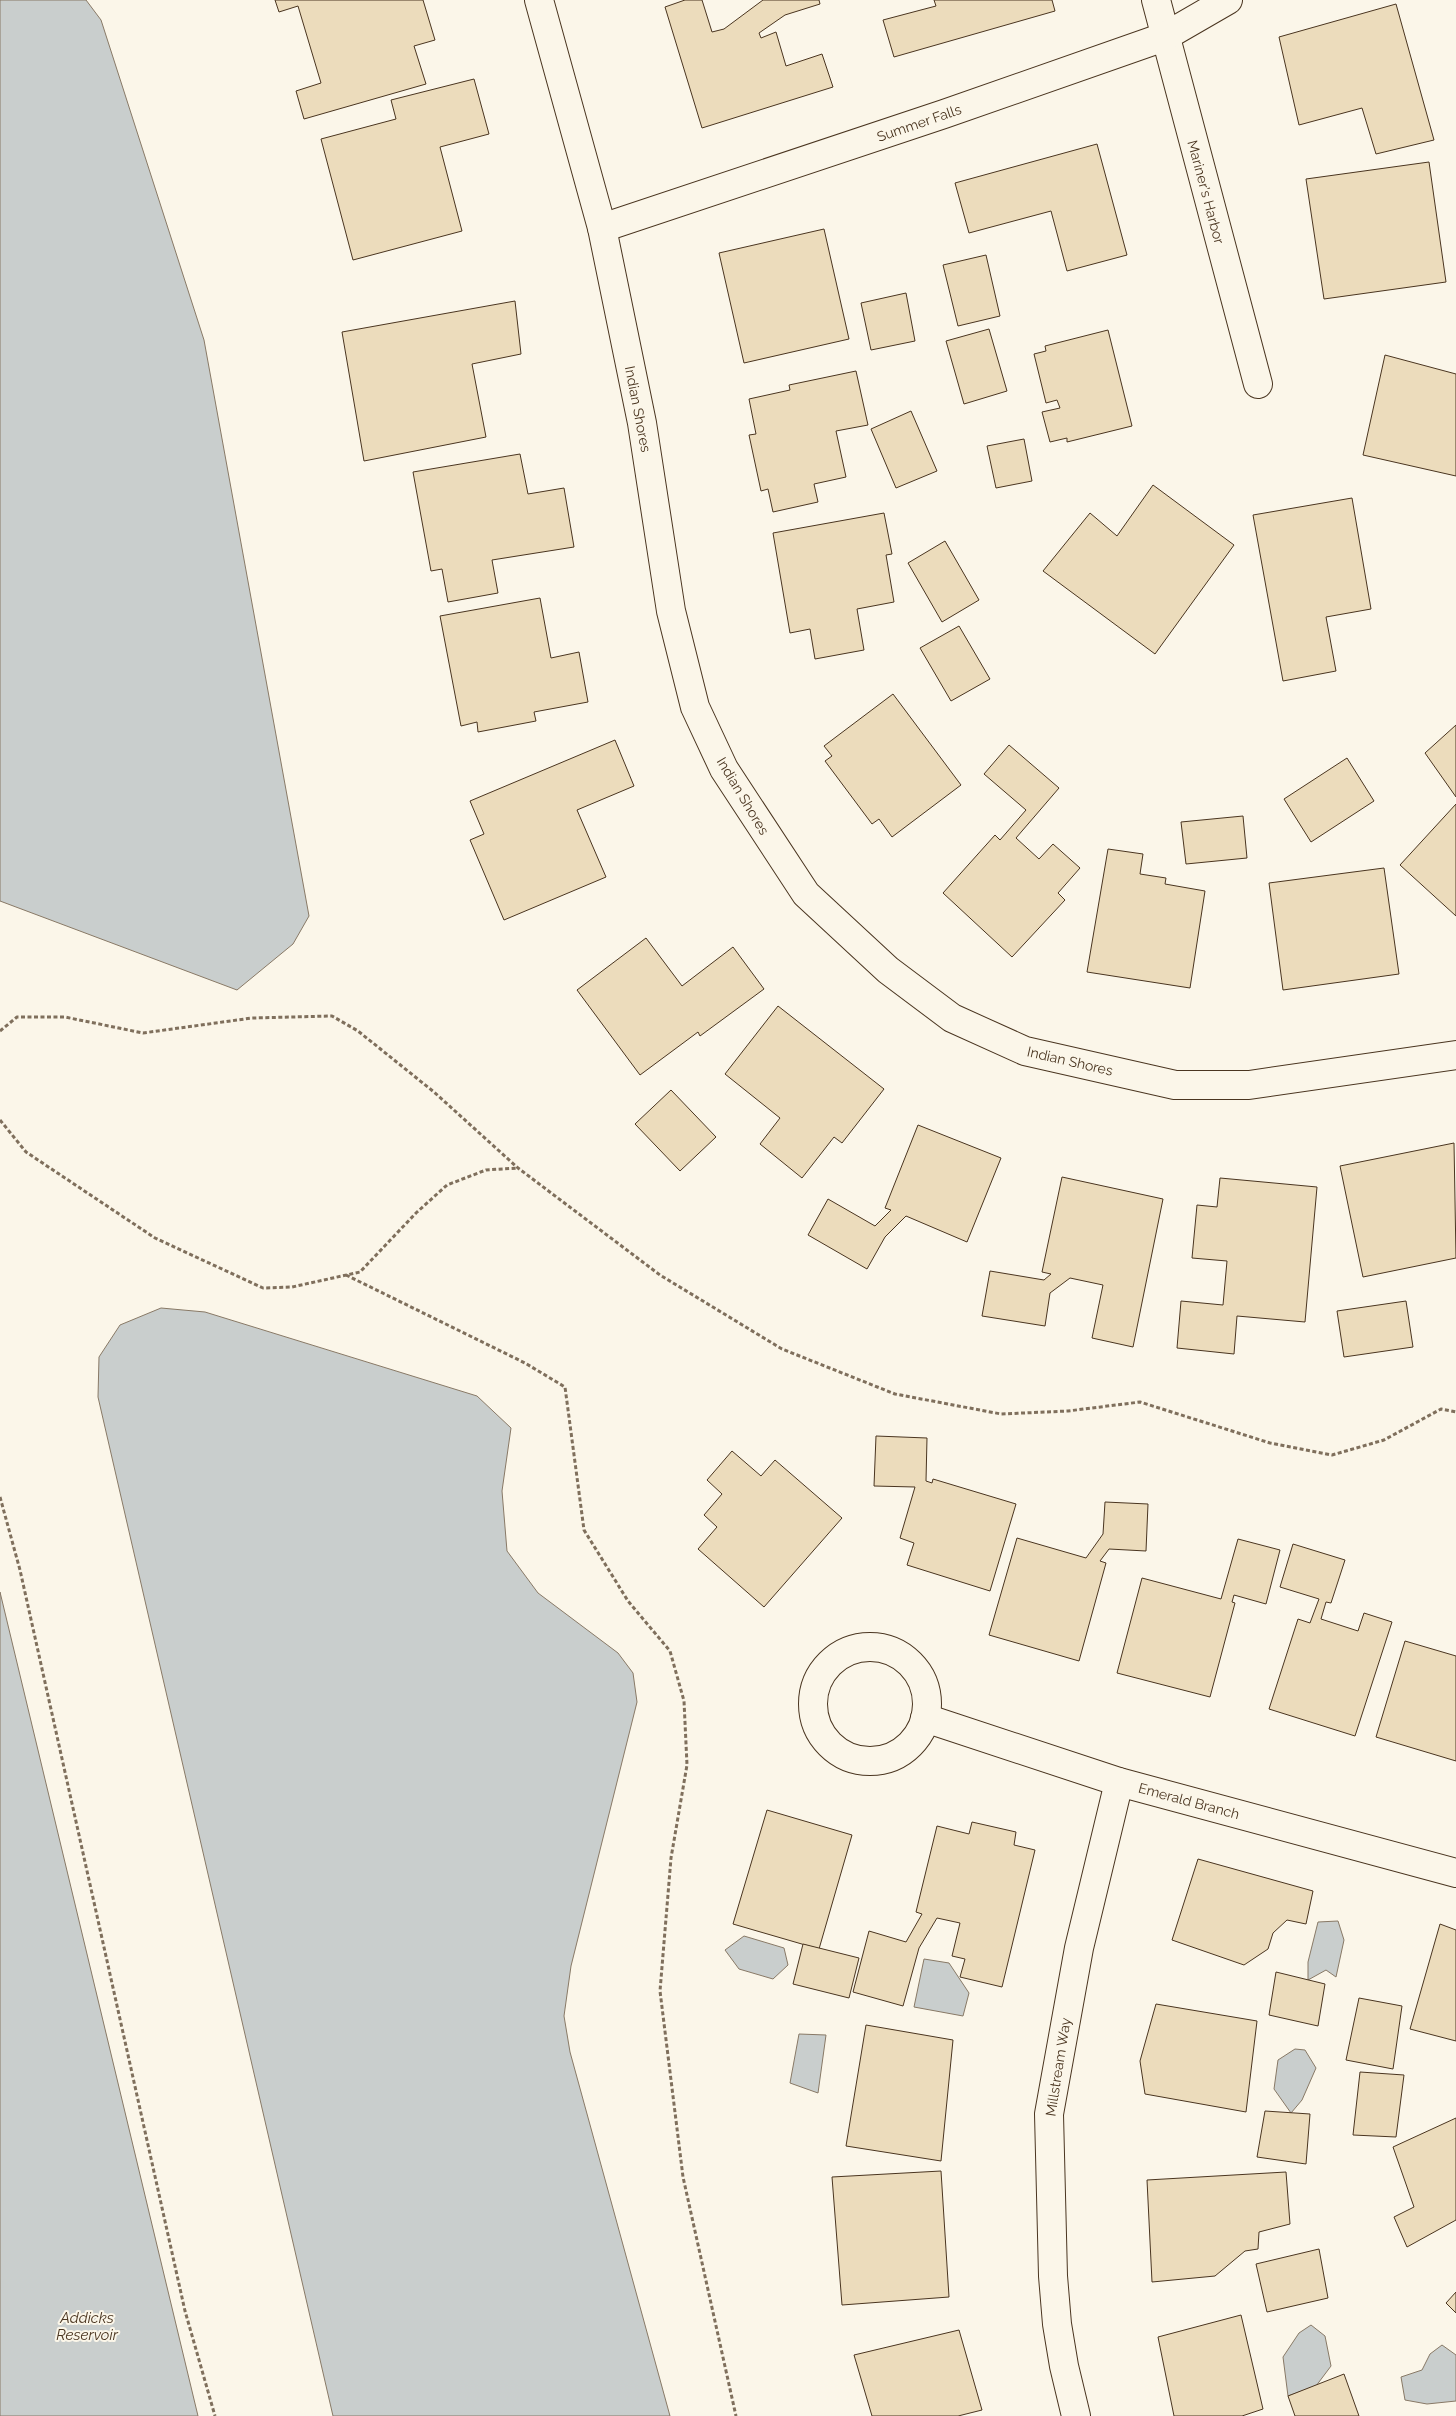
<svg xmlns="http://www.w3.org/2000/svg" width="1456" height="2416" viewBox="0 0 1456 2416" font-family="Raleway,sans-serif">
	<rect width="100%" height="100%" fill="#fbf6e9"/>
	<g fill="#c9cecd" stroke="#887966">
		<path d="M0 0H86L101 20 204 340 309 916 293 944 237 990 0 901Z"/>
		<path d="M161 1308 205 1312 477 1396 511 1428 502 1491 507 1551 538 1593 618 1653 633 1673 637 1702 571 1966 564 2016 570 2052 670 2416H333L98 1397 99 1357 120 1325Z"/>
		<path d="M0 1592 198 2416H0Z"/>
		<path d="M1338 1921 1344 1940 1336 1977 1326 1970 1308 1980V1962L1318 1922Z"/>
		<path d="M744 1936 784 1948 788 1965 773 1979 739 1969 725 1950Z"/>
		<path d="M924 1959 949 1963 969 1993 963 2016 914 2007Z"/>
		<path d="M799 2034 826 2035 818 2093 790 2083Z"/>
		<path d="M1295 2049 1305 2050 1316 2068 1302 2100 1291 2113 1274 2089 1278 2060Z"/>
		<path d="M1311 2325 1325 2336 1331 2366 1316 2386 1288 2396 1283 2357 1299 2333Z"/>
		<path d="M1442 2345 1456 2355V2401L1427 2404 1405 2400 1401 2377 1422 2370 1430 2354Z"/>
	</g>
	<g fill="#ecdcbc" stroke="#4a3520">
		<path d="M275 0H423L435 40 414 46 426 84 304 119 296 91 321 83 298 6 279 12Z"/>
		<path d="M685 0H702L712 32 724 29 763 0H819L820 4 785 15 759 33 761 38 776 32 786 66 822 54 833 87 702 128 665 7Z"/>
		<path d="M934 0H1052L1055 11 894 57 883 20 936 6Z"/>
		<path d="M1396 4 1434 140 1376 154 1362 108 1299 125 1279 37Z"/>
		<path d="M474 79 489 134 440 147 462 231 353 260 321 139 396 119 391 100Z"/>
		<path d="M1097 144 1127 255 1067 271 1051 211 969 233 955 183Z"/>
		<path d="M1429 162 1446 282 1324 299 1306 179Z"/>
		<path d="M824 229 849 339 744 363 719 253Z"/>
		<path d="M986 255 1000 316 958 326 943 265Z"/>
		<path d="M906 293 915 341 871 350 861 303Z"/>
		<path d="M515 301 521 354 472 364 486 437 364 461 342 332Z"/>
		<path d="M989 329 1007 391 964 404 946 341Z"/>
		<path d="M1108 330 1132 426 1067 442V438L1050 442 1042 412 1060 408 1057 400 1046 403 1034 354 1046 351 1045 346Z"/>
		<path d="M1385 355 1456 374V476L1363 455Z"/>
		<path d="M856 371 868 425 836 431 846 477 814 484 818 502 773 512 768 489 761 491 749 435 756 434 749 399 790 390 789 385Z"/>
		<path d="M911 411 937 471 896 488 871 429Z"/>
		<path d="M1024 439 1032 481 996 488 987 446Z"/>
		<path d="M520 454 528 494 564 488 574 547 492 560 498 593 448 602 442 569 431 571 413 472Z"/>
		<path d="M1153 485 1234 545 1155 654 1043 571 1090 513 1117 536Z"/>
		<path d="M1352 498 1371 609 1326 617 1336 671 1283 681 1253 515Z"/>
		<path d="M884 513 892 554 886 555 894 602 857 609 864 650 815 659 810 629 790 633 773 533Z"/>
		<path d="M945 541 979 600 942 622 908 563Z"/>
		<path d="M540 598 551 658 579 652 588 702 534 712 536 721 478 732 477 722 461 726 440 616Z"/>
		<path d="M959 626 990 679 951 701 920 648Z"/>
		<path d="M893 694 961 785 892 837 879 819 872 824 825 761 832 756 824 746Z"/>
		<path d="M1456 725V797L1425 753Z"/>
		<path d="M615 740 634 786 577 810 606 877 504 920 470 840 484 834 470 801Z"/>
		<path d="M1009 745 1059 788 1016 838 1039 859 1053 844 1080 868 1058 893 1065 900 1012 957 943 893 995 835 1000 840 1026 810 984 774Z"/>
		<path d="M1347 758 1374 801 1311 842 1284 799Z"/>
		<path d="M1456 804V916L1400 865Z"/>
		<path d="M1243 816 1247 858 1186 864 1181 822Z"/>
		<path d="M1108 849 1143 854 1140 874 1166 878 1165 884 1205 891 1190 988 1087 972Z"/>
		<path d="M1384 868 1399 974 1283 990 1269 883Z"/>
		<path d="M646 938 682 986 733 947 764 989 700 1036 698 1032 640 1075 577 990Z"/>
		<path d="M778 1006 884 1089 842 1143 834 1137 802 1178 760 1144 780 1118 725 1074Z"/>
		<path d="M671 1090 716 1137 680 1171 635 1124Z"/>
		<path d="M918 1125 1001 1158 967 1242 906 1216 885 1237 867 1269 808 1235 828 1199 875 1226 891 1210 885 1208Z"/>
		<path d="M1454 1143 1456 1258 1363 1277 1340 1166Z"/>
		<path d="M1062 1177 1163 1199 1133 1347 1092 1338 1103 1285 1070 1278 1050 1293 1045 1326 982 1316 990 1271 1044 1280 1051 1274 1042 1272Z"/>
		<path d="M1220 1178 1317 1187 1305 1322 1237 1316 1234 1354 1177 1348 1181 1301 1223 1305 1227 1261 1192 1258 1197 1205 1217 1207Z"/>
		<path d="M1406 1301 1413 1347 1344 1357 1337 1311Z"/>
		<path d="M876 1436 927 1438 926 1481 932 1483 933 1479 1016 1504 990 1591 907 1565 914 1543 900 1538 915 1487 874 1486Z"/>
		<path d="M732 1451 761 1476 775 1460 842 1518 764 1607 698 1549 717 1527 704 1515 722 1494 707 1480Z"/>
		<path d="M1105 1502 1148 1504 1146 1551 1109 1549 1100 1561 1106 1563 1079 1661 989 1635 1017 1538 1086 1558 1103 1534Z"/>
		<path d="M1238 1539 1280 1550 1266 1604 1234 1595 1232 1602 1235 1603 1210 1697 1117 1673 1142 1578 1221 1599Z"/>
		<path d="M1293 1544 1345 1560 1331 1603 1326 1602 1321 1619 1358 1631 1364 1613 1392 1622 1355 1736 1269 1709 1298 1619 1310 1623 1319 1599 1280 1587Z"/>
		<path d="M1405 1641 1456 1656V1761L1376 1737Z"/>
		<path d="M767 1810 852 1835 819 1949 733 1924Z"/>
		<path d="M972 1822 1016 1832 1014 1845 1035 1850 1002 1987 960 1977 965 1959 952 1956 960 1923 937 1918 919 1948 903 2006 853 1992 869 1931 906 1942 922 1914 916 1912 937 1826 969 1834Z"/>
		<path d="M1198 1859 1313 1891 1306 1924 1287 1920 1273 1933 1268 1949 1244 1965 1172 1940Z"/>
		<path d="M1440 1924 1456 1930V2041L1410 2029Z"/>
		<path d="M803 1944 859 1958 849 1998 793 1984Z"/>
		<path d="M1276 1972 1325 1984 1318 2026 1269 2015Z"/>
		<path d="M1359 1998 1402 2006 1393 2069 1346 2060Z"/>
		<path d="M1156 2004 1257 2021 1246 2112 1145 2094 1140 2061Z"/>
		<path d="M866 2025 953 2040 941 2161 846 2146Z"/>
		<path d="M1360 2072 1404 2075 1396 2137 1353 2135Z"/>
		<path d="M1265 2111 1310 2114 1306 2164 1257 2157Z"/>
		<path d="M1456 2118V2220L1407 2247 1394 2217 1414 2207 1393 2147Z"/>
		<path d="M941 2171 949 2297 842 2305 832 2177Z"/>
		<path d="M1286 2172 1290 2224 1259 2232 1258 2249 1245 2251 1215 2276 1152 2282 1147 2180Z"/>
		<path d="M1319 2249 1328 2298 1267 2312 1256 2264Z"/>
		<path d="M1456 2292V2313L1446 2303Z"/>
		<path d="M1241 2315 1263 2409 1242 2416H1174L1158 2337Z"/>
		<path d="M959 2330 982 2410 958 2416H872L854 2355Z"/>
		<path d="M1344 2374 1359 2416H1295L1288 2396Z"/>
	</g>
	<g fill="none" stroke-linecap="round" stroke-linejoin="round">
		<g stroke="#4a3520" stroke-width="30">
			<g id="minor">
				<path d="M539 0 602 228 642 423 671 611 695 707 724 769 806 894 888 970 952 1018 1025 1051 1175 1085H1249L1456 1055"/>
				<path d="M1156 0 1258 384"/>
				<path d="M602 228 944 114 1164 37 1228 0"/>
				<circle cx="870" cy="1704" r="57"/>
				<path d="M925 1718 1119 1782 1456 1873"/>
				<path d="M1076 2416 1064 2366 1057 2324 1053 2276 1049 2114 1079 1948 1119 1782"/>
			</g>
		</g>
		<g stroke="#7f6f5c" stroke-width="3" stroke-dasharray="4 2.5" stroke-linecap="butt">
			<path d="M0 1031 17 1017H65L143 1033 252 1018 332 1016 358 1031 434 1092 518 1168 660 1275 782 1349 895 1394 1001 1414 1068 1411 1140 1402 1270 1443 1332 1455 1384 1440 1441 1409 1456 1412"/>
			<path d="M0 1120 26 1152 155 1238 263 1288 292 1287 360 1272 416 1213 447 1185 486 1170 518 1168"/>
			<path d="M346 1275 525 1363 565 1387 584 1530 628 1601 670 1651 684 1701 687 1765 671 1858 660 1991 683 2177 736 2416"/>
			<path d="M0 1497 20 1570 185 2311 215 2416"/>
		</g>
		<use href="#minor" stroke="#fbf6e9" stroke-width="28"/>
	</g>
	<g text-anchor="middle" stroke-width="4" stroke-linejoin="round" paint-order="stroke">
		<g font-size="14" fill="#4a3520" stroke="#fbf6e9">
			<text transform="translate(919 123) rotate(-19)" y="5">Summer Falls</text>
			<text transform="translate(1206 192) rotate(75)" y="5">Mariner's Harbor</text>
			<text transform="translate(638 409) rotate(79)" y="5">Indian Shores</text>
			<text transform="translate(743 796) rotate(59)" y="5">Indian Shores</text>
			<text transform="translate(1070 1061) rotate(13)" y="5">Indian Shores</text>
			<text transform="translate(1189 1801) rotate(15)" y="5">Emerald Branch</text>
			<text transform="translate(1058 2067) rotate(-81)" y="5">Millstream Way</text>
		</g>
		<g font-size="15" font-style="italic" fill="#4a3520" stroke="#fbf6e9">
			<text x="87" y="2323">Addicks<tspan x="87" dy="17">Reservoir</tspan></text>
		</g>
	</g>
</svg>
